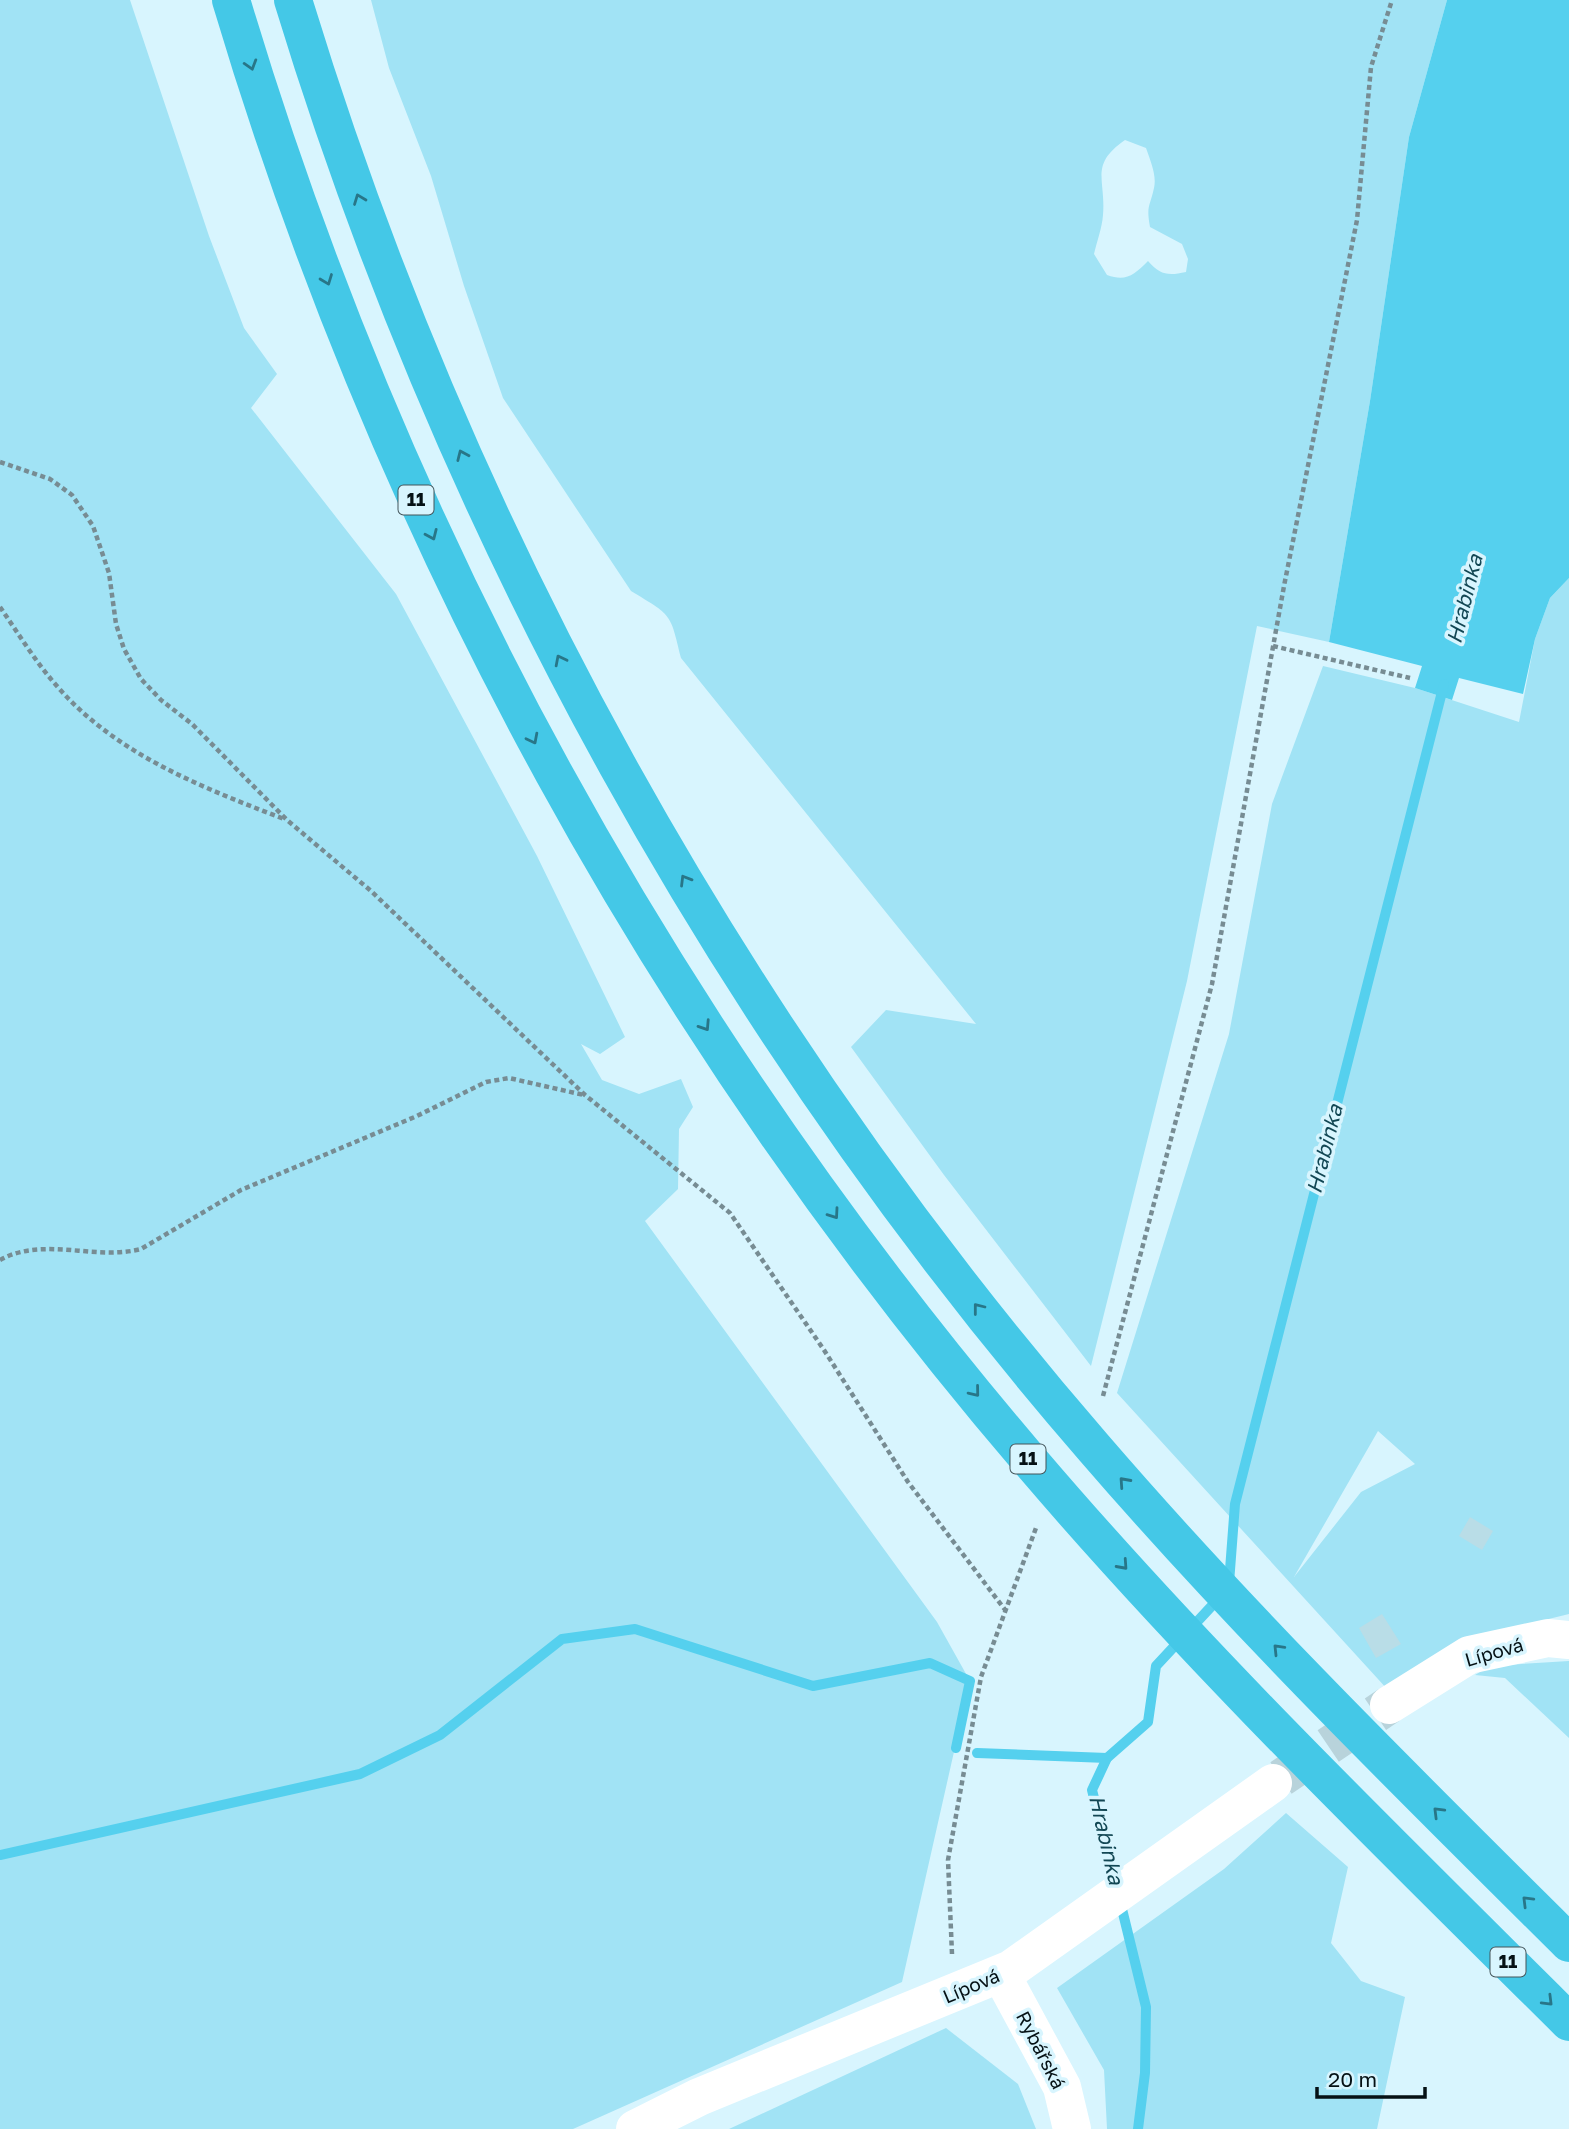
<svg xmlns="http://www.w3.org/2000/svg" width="1569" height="2129" viewBox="0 0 1569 2129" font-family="'Golos Text',sans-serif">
	<rect width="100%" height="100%" fill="#d8f5fe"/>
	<g fill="#a1e3f5" fill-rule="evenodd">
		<path d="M0 0H130L209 236 244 328 277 374 251 408 396 594 537 856 625 1037 600 1054 581 1044 602 1080 639 1094 681 1079 693 1107 679 1129 678 1189 645 1221 937 1622 970 1681 902 1982 573 2129H0Z"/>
		<path d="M371 0H1447L1409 137 1370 401 1329 642 1257 626 1187 981 1091 1366 944 1175 851 1047 886 1010 976 1024 681 658C670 612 672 616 631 591L503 398 464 286 431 176 389 68ZM1125 140 1146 148C1150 160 1157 175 1154 188 1150 207 1146 205 1150 227L1182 244 1188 259 1186 272C1168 276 1160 275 1148 261 1134 275 1126 282 1107 275L1094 254C1097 241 1102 228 1103 215 1106 179 1089 165 1125 140Z"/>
		<path d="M1569 578V1614L1483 1635 1388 1690 1117 1393 1229 1034 1272 804 1323 666 1415 688 1519 722 1535 639 1550 598ZM1378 1431 1415 1464 1361 1492 1294 1577Z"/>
		<path d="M1569 1661V1738L1505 1678 1475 1675 1490 1666Z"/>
		<path d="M1286 1813 1348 1867 1331 1943 1361 1981 1405 1997 1377 2129H1107L1104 2070 1057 1988 1224 1869Z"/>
		<path d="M946 2028 1018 2084 1036 2129H729Z"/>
	</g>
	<path fill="#55d0ee" d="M1447 0H1569V578L1550 598 1535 639 1523 694 1459 678 1452 700 1415 688 1422 666 1329 642 1370 401 1409 137Z"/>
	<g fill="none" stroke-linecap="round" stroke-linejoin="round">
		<g stroke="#55d0ee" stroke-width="10">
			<path d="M1229 1583 1235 1504 1444 684"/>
			<path d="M977 1753 1107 1758"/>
			<path d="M0 1855 360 1774 440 1735 562 1639 635 1629 813 1686 930 1663 970 1681 956 1748"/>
			<path d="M1116 1885 1092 1790 1107 1758 1148 1722 1156 1666 1221 1596"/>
			<path d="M1120 1901 1146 2007 1145 2073 1138 2129"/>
		</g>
	</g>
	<g fill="#b9dde7">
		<path d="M1470 1517 1493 1531 1482 1550 1459 1536Z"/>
		<path d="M1382 1614 1401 1644 1376 1658 1359 1628Z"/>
	</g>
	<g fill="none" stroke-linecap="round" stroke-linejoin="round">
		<path stroke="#b8d3db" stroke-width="38" stroke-dasharray="38 19" stroke-linecap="butt" d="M1281 1778 1389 1705"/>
		<g stroke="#778c93" stroke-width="4.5" stroke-dasharray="5 3.5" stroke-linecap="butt">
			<path d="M0 462 50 479 72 495 93 526 109 573 116 624 124 649 141 679 161 700 192 724 287 820 371 891 585 1095 730 1213 824 1350 908 1482 1006 1611"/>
			<path d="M0 607C18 633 35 661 56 685 115 754 201 787 284 819"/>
			<path d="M1273 646 1410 678"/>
			<path d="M0 1260C43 1236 96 1261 141 1249L241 1190 417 1116 486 1082 509 1078 584 1095"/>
			<path d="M1103 1396 1212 984 1284 586 1357 220 1371 67 1392 0"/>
			<path d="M952 1954 948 1860 981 1677 1036 1528"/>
		</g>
		<g stroke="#fff" stroke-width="38">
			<path d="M1389 1705 1469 1655 1548 1638 1569 1640"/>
			<path d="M1001 1974 1062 2087 1072 2129"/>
			<path d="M635 2129 699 2097 1011 1969 1273 1783"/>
		</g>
		<g stroke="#44c8e7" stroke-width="38">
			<path d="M231 0C392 541 664 1033 1031 1462 1199 1659 1385 1839 1569 2022"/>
			<path d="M293 0C455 532 730 1028 1094 1448 1243 1621 1407 1782 1569 1943"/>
		</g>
	</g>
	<defs><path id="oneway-chevron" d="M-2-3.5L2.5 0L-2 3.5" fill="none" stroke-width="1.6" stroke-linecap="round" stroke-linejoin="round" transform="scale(1.75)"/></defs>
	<g stroke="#287688">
		<use href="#oneway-chevron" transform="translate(251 65) rotate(73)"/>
		<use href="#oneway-chevron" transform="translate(359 199) rotate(-111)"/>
		<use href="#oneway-chevron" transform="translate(327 280) rotate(69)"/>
		<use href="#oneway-chevron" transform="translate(462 455) rotate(-114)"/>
		<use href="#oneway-chevron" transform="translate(432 535) rotate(66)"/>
		<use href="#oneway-chevron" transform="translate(560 660) rotate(-117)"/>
		<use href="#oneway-chevron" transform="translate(533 739) rotate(63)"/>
		<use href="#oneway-chevron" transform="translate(685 880) rotate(-121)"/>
		<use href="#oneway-chevron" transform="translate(705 1026) rotate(57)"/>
		<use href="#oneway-chevron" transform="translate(834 1214) rotate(55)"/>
		<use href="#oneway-chevron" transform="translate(978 1308) rotate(-128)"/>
		<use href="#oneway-chevron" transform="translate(975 1392) rotate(51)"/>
		<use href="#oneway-chevron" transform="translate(1124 1482) rotate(-132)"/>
		<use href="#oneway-chevron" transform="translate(1123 1565) rotate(48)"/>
		<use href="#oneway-chevron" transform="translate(1278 1649) rotate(-134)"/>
		<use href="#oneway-chevron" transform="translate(1438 1812) rotate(-135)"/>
		<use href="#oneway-chevron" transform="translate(1527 1901) rotate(-135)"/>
		<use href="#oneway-chevron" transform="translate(1548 2001) rotate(45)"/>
	</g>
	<g text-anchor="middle" stroke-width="7" stroke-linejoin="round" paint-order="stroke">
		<g fill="#d8f5fe" stroke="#44555b" stroke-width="2">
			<rect x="398.5" y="485.5" width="35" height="29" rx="5"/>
			<rect x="1010.5" y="1444.5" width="35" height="29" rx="5"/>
			<rect x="1490.5" y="1947.5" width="35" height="29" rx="5"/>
		</g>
		<g font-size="18" font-weight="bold" fill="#051115">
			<text x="416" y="506">11</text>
			<text x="1028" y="1465">11</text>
			<text x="1508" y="1968">11</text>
		</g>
		<g font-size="19" fill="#051115" stroke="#d8f5fe">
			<text transform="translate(1494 1652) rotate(-16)" y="7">Lípová</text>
			<text transform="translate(971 1986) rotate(-23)" y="7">Lípová</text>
			<text transform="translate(1041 2050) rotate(63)" y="7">Rybářská</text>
		</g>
		<g font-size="21" font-style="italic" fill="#124754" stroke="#d8f5fe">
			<text transform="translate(1465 599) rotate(-76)" y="7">Hrabinka</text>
			<text transform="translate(1325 1149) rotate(-76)" y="7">Hrabinka</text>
			<text transform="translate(1106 1840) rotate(77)" y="7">Hrabinka</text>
		</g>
	</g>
	<path d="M1317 2087v10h108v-10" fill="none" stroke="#051115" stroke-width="3.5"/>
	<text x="1328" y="2087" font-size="21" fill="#051115" stroke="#d8f5fe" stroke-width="5" paint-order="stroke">20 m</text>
</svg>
